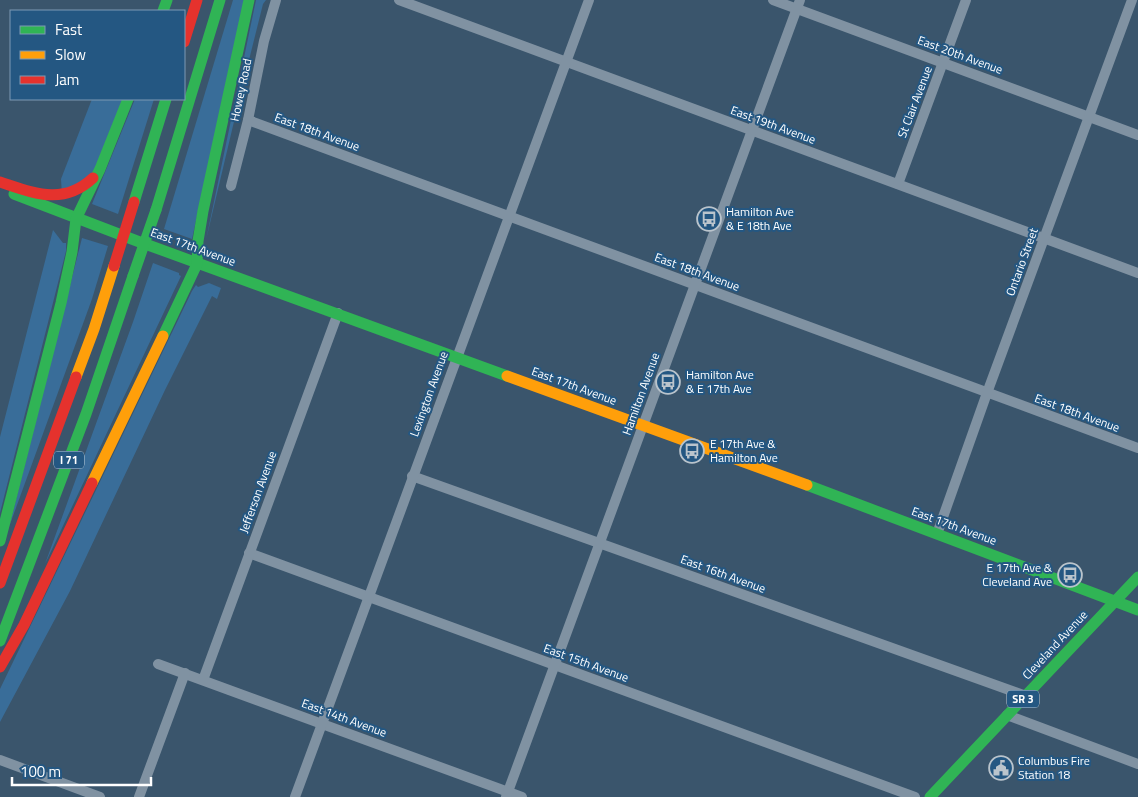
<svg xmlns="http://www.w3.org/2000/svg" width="1138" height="797" viewBox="0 0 1138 797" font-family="'Titillium Web',sans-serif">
	<rect width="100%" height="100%" fill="#3a556c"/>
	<g fill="#396d99">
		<path d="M233 0H244L192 239 164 229Z"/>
		<path d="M256 0H266L263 4 241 92 206 240Z"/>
		<path d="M92 99H128L100 169 62 196 61 179Z"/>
		<path d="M135 99H154L118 214 92 204Z"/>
		<path d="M53 230 63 243H66V251L0 513V437Z"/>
		<path d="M82 238 108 246 92 299 9 527Z"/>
		<path d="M153 263 179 273V275L181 276 45 564 133 322Z"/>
		<path d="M209 283 221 288 217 299 212 296 165 390 70 591 0 722V689L192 291 196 285 198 287Z"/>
	</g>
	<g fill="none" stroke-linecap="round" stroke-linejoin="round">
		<g stroke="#8092a2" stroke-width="10">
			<path d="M399 0 1138 273"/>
			<path d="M773 0 1138 135"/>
			<path d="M248 120 1138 448"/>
			<path d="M898 184 966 0"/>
			<path d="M231 186 248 120 264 41 276 0"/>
			<path d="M412 476 1026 696"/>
			<path d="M937 534 987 393 1132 0"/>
			<path d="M249 553 915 797"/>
			<path d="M158 664 522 797"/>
			<path d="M203 680 338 313"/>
			<path d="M1007 715 1138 764"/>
			<path d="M0 760 100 797"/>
			<path d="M139 797 185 673"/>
			<path d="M295 797 589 0"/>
			<path d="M506 797 800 0"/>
		</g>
		<g stroke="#30b455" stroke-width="11">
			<path d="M163 11 167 0"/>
			<path d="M14 194 137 241 507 376"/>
			<path d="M134 202 166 99"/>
			<path d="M156 210 220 0"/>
			<path d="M163 336 197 264 198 241 203 211 249 0"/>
			<path d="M807 485 1138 610"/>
			<path d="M0 541 61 303 72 252 76 219 100 169 128 99"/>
			<path d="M0 641 86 414 133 276"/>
			<path d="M930 797 1138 577"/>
		</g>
		<g stroke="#ff9f0a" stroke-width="11">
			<path d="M507 376 807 485"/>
			<path d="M76 377 94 329 114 266"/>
			<path d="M92 483 163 336"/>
		</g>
		<g stroke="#e5322d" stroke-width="11">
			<path d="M184 42 197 0"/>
			<path d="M0 182C34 193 63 206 93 178"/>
			<path d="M0 583 76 377"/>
			<path d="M0 667 24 625 92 483"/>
		</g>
		<path stroke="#30b455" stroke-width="11" d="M133 276 156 210"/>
		<path stroke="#e5322d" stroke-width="11" d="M114 266 134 202"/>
	</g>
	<defs>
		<g id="bus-ring" transform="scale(1.25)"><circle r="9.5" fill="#245782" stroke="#bac4cc" stroke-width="1.5"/><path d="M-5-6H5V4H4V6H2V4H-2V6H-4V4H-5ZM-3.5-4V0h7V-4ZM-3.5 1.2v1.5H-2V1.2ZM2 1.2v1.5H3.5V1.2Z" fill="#bac4cc"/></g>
		<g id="civic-ring" transform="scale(1.25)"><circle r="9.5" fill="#245782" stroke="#bac4cc" stroke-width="1.5"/><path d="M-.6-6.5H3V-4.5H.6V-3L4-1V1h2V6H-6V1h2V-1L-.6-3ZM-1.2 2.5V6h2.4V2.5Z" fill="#bac4cc"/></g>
	</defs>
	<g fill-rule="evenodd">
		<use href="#bus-ring" x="709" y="219"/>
		<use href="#bus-ring" x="668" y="382"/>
		<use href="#bus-ring" x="692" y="451"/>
		<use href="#bus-ring" x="1070" y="575"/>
		<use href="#civic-ring" x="1001" y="768"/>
	</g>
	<g text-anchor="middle" stroke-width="4" stroke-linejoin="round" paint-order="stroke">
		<g fill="#245782" stroke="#bdcdda" stroke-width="1">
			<rect x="54" y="451.5" width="30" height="17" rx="4"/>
			<rect x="1007" y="690.5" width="32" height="17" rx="4"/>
		</g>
		<g font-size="11" font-weight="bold" fill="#fff">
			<text x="69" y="464">I 71</text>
			<text x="1023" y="703">SR 3</text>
		</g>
		<g font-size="12" fill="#fff" stroke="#245782">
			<text transform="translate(960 55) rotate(20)" y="4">East 20th Avenue</text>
			<text transform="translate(241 90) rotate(-78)" y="4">Howey Road</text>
			<text transform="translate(915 102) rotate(-69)" y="4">St Clair Avenue</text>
			<text transform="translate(773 125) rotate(20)" y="4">East 19th Avenue</text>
			<text transform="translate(317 132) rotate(20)" y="4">East 18th Avenue</text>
			<text transform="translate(193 247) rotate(20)" y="4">East 17th Avenue</text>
			<text transform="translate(1022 262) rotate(-70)" y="4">Ontario Street</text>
			<text transform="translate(697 272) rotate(20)" y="4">East 18th Avenue</text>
			<text transform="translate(574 386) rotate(20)" y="4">East 17th Avenue</text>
			<text transform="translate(429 394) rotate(-70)" y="4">Lexington Avenue</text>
			<text transform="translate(641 394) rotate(-70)" y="4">Hamilton Avenue</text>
			<text transform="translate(1077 413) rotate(20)" y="4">East 18th Avenue</text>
			<text transform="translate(258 492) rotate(-70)" y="4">Jefferson Avenue</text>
			<text transform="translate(954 526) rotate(20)" y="4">East 17th Avenue</text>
			<text transform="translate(723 574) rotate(20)" y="4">East 16th Avenue</text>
			<text transform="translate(1055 645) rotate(-47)" y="4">Cleveland Avenue</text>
			<text transform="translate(586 663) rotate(20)" y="4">East 15th Avenue</text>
			<text transform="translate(344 718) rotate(20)" y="4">East 14th Avenue</text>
		</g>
		<g font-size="12" fill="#fff" stroke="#245782" text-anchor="start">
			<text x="726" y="216">Hamilton Ave<tspan x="726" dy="14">&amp; E 18th Ave</tspan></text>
			<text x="686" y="379">Hamilton Ave<tspan x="686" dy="14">&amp; E 17th Ave</tspan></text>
			<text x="710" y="448">E 17th Ave &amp;<tspan x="710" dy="14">Hamilton Ave</tspan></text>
			<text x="1052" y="572" text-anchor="end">E 17th Ave &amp;<tspan x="1052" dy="14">Cleveland Ave</tspan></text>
			<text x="1018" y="765">Columbus Fire<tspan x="1018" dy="14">Station 18</tspan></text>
		</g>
	</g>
	<rect x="10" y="10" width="175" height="90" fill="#245782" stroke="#7c9ab4"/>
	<rect x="20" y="26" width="25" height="8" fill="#30b455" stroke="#7c9ab4"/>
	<text x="55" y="35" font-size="15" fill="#ffffff">Fast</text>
	<rect x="20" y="51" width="25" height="8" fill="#ff9f0a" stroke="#7c9ab4"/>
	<text x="55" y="60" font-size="15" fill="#ffffff">Slow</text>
	<rect x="20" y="76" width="25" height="8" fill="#e5322d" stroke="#7c9ab4"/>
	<text x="55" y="85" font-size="15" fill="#ffffff">Jam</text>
	<path d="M12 777v8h139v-8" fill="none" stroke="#ffffff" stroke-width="2.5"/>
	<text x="20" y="777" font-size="15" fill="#ffffff" stroke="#245782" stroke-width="4" paint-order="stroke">100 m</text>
</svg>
